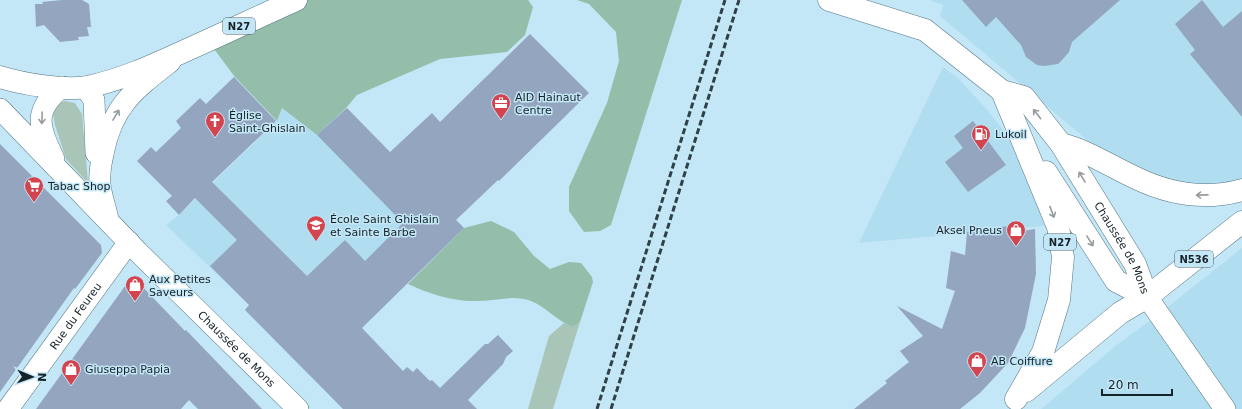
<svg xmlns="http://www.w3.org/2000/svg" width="1242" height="409" viewBox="0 0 1242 409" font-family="'DejaVu Sans',sans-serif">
	<rect width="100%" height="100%" fill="#c4e7f7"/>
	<g fill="#b1ddf0">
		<path d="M929 0H1242V179L1234 184H1161L1093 145 940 16 943 5Z"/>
		<path d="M943 67 958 78 990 113 1008 137 1030 177 1044 226 859 243Z"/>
		<path d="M282 108 317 135 346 108 464 228 310 376 245 310 249 305 166 225 179 215 277 121Z"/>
		<path d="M1242 248V409H1041L1118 344 1155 317Z"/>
	</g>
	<g fill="#a9c5b7">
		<path d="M65 101 75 103 82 114 88 183 66 159 55 125 53 113 57 104Z"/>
		<path d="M580 322 553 409H528L549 336 564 323 573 327Z"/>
	</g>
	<g fill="#94bdaa">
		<path d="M296 0H528L533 7 525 35 507 52 440 59 357 95 346 108 317 135 282 108 277 121 235 77 208 41Z"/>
		<path d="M577 0H682L611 225 600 231 584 232 569 211V187L607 103 619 61 616 32 589 4Z"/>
		<path d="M491 221 514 232 534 256 550 269 569 262 581 263 592 277 593 282 580 322 573 327C557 321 546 307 531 301 513 294 491 302 473 301 451 301 427 293 408 284L464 228Z"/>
	</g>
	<g fill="#93a5bf">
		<path d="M62 0H82L89 4 91 27H87L89 36 78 37 79 40 60 42 44 25 36 27 35 4H43L42 2Z"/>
		<path d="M962 0H1120L1072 42 1069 52 1062 60 1058 64 1044 66 1037 65 1026 57 1021 45 996 17 986 27Z"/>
		<path d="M1202 0 1223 27 1242 11V117L1190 54 1195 50 1175 24Z"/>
		<path d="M530 34 589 93 499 181 498 180 456 220 464 228 362 328 403 371 407 367 413 372 417 368 430 381 432 380 440 388 485 344H488L498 335 513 351 506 357 503 364 468 400 477 409H343L245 310 249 305 210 266 237 240 195 198 179 215 166 201 172 196 137 161 151 147 156 152 181 128 176 121 200 98 206 104 234 77 276 121 212 182 307 276 345 240 365 261 403 223 317 135 347 108 390 152 432 113 440 122Z"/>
		<path d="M973 121 1006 165 968 192 945 162 963 148 954 136Z"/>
		<path d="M0 144 101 245 102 253 75 289 74 288 0 392Z"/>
		<path d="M1015 225 1016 232 1035 229 1036 274 1025 328 1008 363 980 393 960 409H854L887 383 885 381 909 362 900 351 923 336 897 306 942 329 955 291 946 288 951 251 965 255 967 232Z"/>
		<path d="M137 281 185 331 186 330 262 409H198L189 400 181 409H36L128 282Z"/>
	</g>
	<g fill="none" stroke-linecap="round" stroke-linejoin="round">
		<g stroke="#547582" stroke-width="22">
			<g id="minor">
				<path d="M85 87 94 100 96 153"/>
				<path id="s1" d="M0 109 138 252 298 409"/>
				<path d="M54 159C39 127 32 111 62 87"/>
				<path d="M108 220C106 208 101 196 100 184 99 174 101 163 103 154 112 106 134 90 170 62"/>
				<path d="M1147 297 1225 409"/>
				<path id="s2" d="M8 409 129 242"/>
			</g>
		</g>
		<g stroke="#547582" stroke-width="23">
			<g id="primary">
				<path id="s3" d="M829 0 925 30 1002 91 1024 97 1061 144 1135 264 1147 297"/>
				<path d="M0 77C23 84 63 91 87 87 122 80 156 64 189 49 225 33 260 16 296 0"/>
				<path d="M1002 91 1058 227 1063 257 1059 300 1043 352 1016 399"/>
				<path d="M1061 144C1088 151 1110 166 1136 178 1169 194 1206 200 1242 190"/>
				<path d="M1046 172 1116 281 1147 297"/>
				<path d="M1026 391 1120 313 1147 297 1242 222"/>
			</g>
		</g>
		<use href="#minor" stroke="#fff" stroke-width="21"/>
		<use href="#primary" stroke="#fff" stroke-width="22"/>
		<g stroke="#304048" stroke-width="3" stroke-dasharray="6 3" stroke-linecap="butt">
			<path d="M597 409 725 0"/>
			<path d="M611 409 739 0"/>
		</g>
	</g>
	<defs><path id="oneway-shaft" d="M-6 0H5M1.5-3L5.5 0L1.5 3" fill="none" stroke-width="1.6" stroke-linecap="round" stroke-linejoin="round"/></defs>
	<g stroke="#969c9e">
		<use href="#oneway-shaft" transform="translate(1037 114) rotate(-128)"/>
		<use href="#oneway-shaft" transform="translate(116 115) rotate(-59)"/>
		<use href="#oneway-shaft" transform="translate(42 118) rotate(92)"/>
		<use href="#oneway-shaft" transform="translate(1082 177) rotate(-121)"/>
		<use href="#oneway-shaft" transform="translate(1202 195) rotate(179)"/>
		<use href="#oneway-shaft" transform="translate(1052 212) rotate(69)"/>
		<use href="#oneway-shaft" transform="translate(1090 241) rotate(58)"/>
	</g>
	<defs>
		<g id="office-pin" transform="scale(1)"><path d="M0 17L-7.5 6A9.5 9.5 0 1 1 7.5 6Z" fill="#d4444f" stroke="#c4e7f7"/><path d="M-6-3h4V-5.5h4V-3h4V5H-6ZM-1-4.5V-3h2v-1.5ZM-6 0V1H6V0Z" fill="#fff"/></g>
		<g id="church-pin" transform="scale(1)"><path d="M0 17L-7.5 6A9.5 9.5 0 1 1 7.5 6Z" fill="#d4444f" stroke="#c4e7f7"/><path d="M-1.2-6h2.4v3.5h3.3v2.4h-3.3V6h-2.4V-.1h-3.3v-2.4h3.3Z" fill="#fff"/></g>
		<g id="fuel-pin" transform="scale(1)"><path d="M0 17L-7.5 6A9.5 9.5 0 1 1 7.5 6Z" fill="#d4444f" stroke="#c4e7f7"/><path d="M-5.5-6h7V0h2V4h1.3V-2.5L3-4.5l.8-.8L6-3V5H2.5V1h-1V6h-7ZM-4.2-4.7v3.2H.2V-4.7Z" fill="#fff"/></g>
		<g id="supermarket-pin" transform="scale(1)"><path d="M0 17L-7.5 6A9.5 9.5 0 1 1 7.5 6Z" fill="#d4444f" stroke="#c4e7f7"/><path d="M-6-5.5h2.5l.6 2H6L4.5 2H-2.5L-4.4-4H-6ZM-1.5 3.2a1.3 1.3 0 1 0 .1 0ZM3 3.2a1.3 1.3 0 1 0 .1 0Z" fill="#fff"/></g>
		<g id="school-pin" transform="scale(1)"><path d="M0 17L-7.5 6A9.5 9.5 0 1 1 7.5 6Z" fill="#d4444f" stroke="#c4e7f7"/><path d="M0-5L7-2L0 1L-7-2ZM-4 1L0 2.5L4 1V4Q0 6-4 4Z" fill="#fff"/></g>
		<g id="shop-pin" transform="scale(1)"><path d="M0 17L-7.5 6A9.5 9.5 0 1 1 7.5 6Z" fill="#d4444f" stroke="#c4e7f7"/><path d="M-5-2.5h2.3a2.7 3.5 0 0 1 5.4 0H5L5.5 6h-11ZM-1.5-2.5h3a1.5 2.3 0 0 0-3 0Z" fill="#fff"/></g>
	</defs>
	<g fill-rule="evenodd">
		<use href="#office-pin" x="501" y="103"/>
		<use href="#church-pin" x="215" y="121"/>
		<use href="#fuel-pin" x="981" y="134"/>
		<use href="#supermarket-pin" x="34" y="186"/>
		<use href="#school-pin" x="316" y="225"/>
		<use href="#shop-pin" x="1016" y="230"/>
		<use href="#shop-pin" x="135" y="285"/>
		<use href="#shop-pin" x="977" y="361"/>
		<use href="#shop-pin" x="71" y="369"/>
	</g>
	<g text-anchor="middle" stroke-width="3" stroke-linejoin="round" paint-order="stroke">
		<g fill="#c4e7f7" stroke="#4a5d66" stroke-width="1">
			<rect x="223" y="18" width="32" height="16" rx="3"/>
			<rect x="1044" y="234" width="32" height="16" rx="3"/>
			<rect x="1175" y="251" width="38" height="16" rx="3"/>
		</g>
		<g font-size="10" font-weight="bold" fill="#152228">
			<text x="239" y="30">N27</text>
			<text x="1060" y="246">N27</text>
			<text x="1194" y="263">N536</text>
		</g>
		<g font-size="11" fill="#152228" stroke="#c4e7f7" text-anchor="start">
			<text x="515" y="101">AID Hainaut<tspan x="515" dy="13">Centre</tspan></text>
			<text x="229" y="119">Église<tspan x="229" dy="13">Saint-Ghislain</tspan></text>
			<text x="995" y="138">Lukoil</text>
			<text x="48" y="190">Tabac Shop</text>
			<text x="330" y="223">École Saint Ghislain<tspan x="330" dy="13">et Sainte Barbe</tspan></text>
			<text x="1002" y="234" text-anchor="end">Aksel Pneus</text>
			<text x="149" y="283">Aux Petites<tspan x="149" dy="13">Saveurs</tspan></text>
			<text x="991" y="365">AB Coiffure</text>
			<text x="85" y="373">Giuseppa Papia</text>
		</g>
		<g font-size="11" fill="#152228" stroke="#c4e7f7">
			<text dy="4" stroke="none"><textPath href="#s3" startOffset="402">Chaussée de Mons</textPath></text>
			<text dy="4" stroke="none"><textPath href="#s2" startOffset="115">Rue du Feureu</textPath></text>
			<text dy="4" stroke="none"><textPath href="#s1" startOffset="337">Chaussée de Mons</textPath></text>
		</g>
	</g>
	<g transform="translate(32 377) rotate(92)" stroke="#c4e7f7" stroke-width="3" paint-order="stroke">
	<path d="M0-3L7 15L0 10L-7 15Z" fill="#152228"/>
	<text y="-6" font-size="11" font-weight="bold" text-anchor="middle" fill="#152228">N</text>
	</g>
	<path d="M1102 389v6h70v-6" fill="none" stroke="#152228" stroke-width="2"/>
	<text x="1108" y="389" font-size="12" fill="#152228" stroke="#c4e7f7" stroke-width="3" paint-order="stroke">20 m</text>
</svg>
